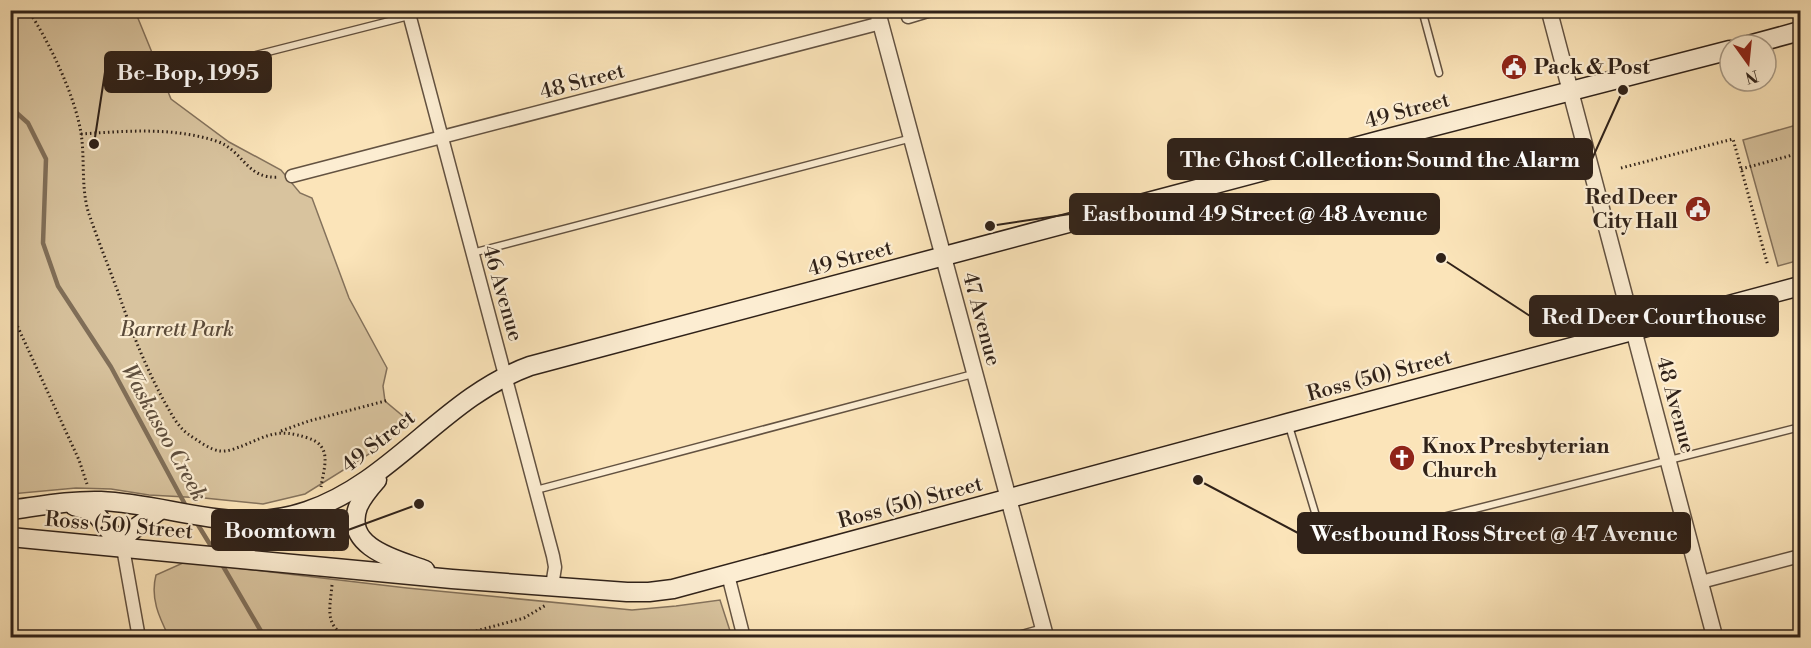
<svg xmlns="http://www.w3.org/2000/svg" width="1811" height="648" viewBox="0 0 1811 648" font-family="'Libre Bodoni',serif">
	<rect width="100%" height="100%" fill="#fbe4b9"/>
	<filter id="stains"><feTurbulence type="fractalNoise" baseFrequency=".00333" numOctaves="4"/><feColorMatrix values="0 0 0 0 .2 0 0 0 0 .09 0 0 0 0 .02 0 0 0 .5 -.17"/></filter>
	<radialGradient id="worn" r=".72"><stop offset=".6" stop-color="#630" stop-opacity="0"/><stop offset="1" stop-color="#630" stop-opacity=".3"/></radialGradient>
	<g fill="#d8c39e" stroke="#84725c" stroke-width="1.5">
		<path d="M11 11H135L171 99 229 142 281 170 300 193 312 198 349 298 387 368 383 386 385 401 410 422 382 446 305 494 263 504 204 498 149 495 111 489 76 488 11 494Z"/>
		<path d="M1800 124V260L1778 266 1743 140Z"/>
		<path d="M185 562 407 588 632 610 676 606 720 600 732 637H169C159 617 150 598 156 575Z"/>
	</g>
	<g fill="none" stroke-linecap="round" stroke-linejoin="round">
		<g stroke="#806f59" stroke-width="4.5">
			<path d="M10 107 28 123 46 159 43 243 58 286 111 367 187 508"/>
			<path d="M195 520 214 551"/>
			<path d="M220 561 265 638"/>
		</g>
		<g stroke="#635241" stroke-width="9">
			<g id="service">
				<path d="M1422 10 1439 73"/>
				<path d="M256 55 409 16"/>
				<path d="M472 253 912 138"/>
				<path d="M1289 426 1323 539 1340 543 1800 427"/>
				<path d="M536 490 973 374"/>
				<path d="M1008 638 1043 628"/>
			</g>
		</g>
		<g stroke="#635241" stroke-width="15">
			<g id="minor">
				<path d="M408 10 553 556 555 567 552 586"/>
				<path d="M908 17 931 10"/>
				<path d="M292 176 881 23"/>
				<path d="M123 548 139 638"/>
				<path d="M728 575 744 638"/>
				<path d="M1701 582 1800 556"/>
			</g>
		</g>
		<g stroke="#635241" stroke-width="18">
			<g id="tertiary">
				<path d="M877 10 1046 638"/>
				<path d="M1549 10 1715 638"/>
			</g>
		</g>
		<g stroke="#302219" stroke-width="21">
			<g id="secondary">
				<path d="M1749 45 1800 31"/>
				<path d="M377 480C370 488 362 497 358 507 343 548 398 560 425 570"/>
				<path d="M74 506 91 511 96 514 123 548"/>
				<path d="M10 510C40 506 71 500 101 501 172 504 234 536 307 511 393 482 444 397 530 366L1385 139 1730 50"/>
				<path d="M10 537 452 579 627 592H649L673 589 1288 423 1800 286"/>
				<path d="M123 548 126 537 130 532 160 510"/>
			</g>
		</g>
		<g stroke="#302219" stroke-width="3" stroke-dasharray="1.5 3" stroke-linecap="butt">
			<path d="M28 10C49 41 75 96 81 133 85 159 81 186 88 211 97 238 108 265 118 292 131 330 145 366 164 401 171 413 177 426 188 434 197 440 210 450 220 451 228 452 236 448 242 446 269 435 278 428 308 438 333 446 324 467 321 487"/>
			<path d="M81 134C126 131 173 127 216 141 244 150 246 180 279 177"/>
			<path d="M1621 168 1733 139 1768 266"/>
			<path d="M1741 169 1800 153"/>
			<path d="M10 310 79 460 87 484"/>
			<path d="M281 431 309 421 389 400"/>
			<path d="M330 519 335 551"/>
			<path d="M332 585C330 608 323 629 352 638"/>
			<path d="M450 638 524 618 546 605"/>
		</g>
		<use href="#service" stroke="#fcedd2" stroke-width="6"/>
		<use href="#minor" stroke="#fcedd2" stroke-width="12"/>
		<use href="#tertiary" stroke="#fcedd2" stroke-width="15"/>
		<use href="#secondary" stroke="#fcedd2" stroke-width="18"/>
	</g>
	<defs>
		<g id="civic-disc" transform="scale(1.35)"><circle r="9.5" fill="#8f2418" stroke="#fcedd2"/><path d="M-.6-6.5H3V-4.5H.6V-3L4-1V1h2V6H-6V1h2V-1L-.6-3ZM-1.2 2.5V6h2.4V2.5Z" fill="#fff"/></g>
		<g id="church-disc" transform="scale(1.35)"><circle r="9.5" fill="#8f2418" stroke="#fcedd2"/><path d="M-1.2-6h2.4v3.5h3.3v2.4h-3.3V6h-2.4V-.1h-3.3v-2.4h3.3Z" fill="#fff"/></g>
	</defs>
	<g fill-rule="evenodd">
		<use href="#civic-disc" x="1514" y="67"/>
		<use href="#civic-disc" x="1698" y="209"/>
		<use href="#church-disc" x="1402" y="458"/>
	</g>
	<g text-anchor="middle" stroke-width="4.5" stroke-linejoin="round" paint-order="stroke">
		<g font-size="21" font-weight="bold" fill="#302219" stroke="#fcedd2" text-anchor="start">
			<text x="1534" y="74">Pack &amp; Post</text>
			<text x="1678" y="204" text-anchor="end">Red Deer<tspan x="1678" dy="24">City Hall</tspan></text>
			<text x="1422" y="453">Knox Presbyterian<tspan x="1422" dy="24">Church</tspan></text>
		</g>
		<g font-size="21" fill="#302219" stroke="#fcedd2">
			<text transform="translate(582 81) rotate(-15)" y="7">48 Street</text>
			<text transform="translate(1407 110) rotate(-15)" y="7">49 Street</text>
			<text transform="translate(850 258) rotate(-15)" y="7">49 Street</text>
			<text transform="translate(503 293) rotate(74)" y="7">46 Avenue</text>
			<text transform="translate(982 319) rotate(75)" y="7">47 Avenue</text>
			<text transform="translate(1379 375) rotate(-15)" y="7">Ross (50) Street</text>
			<text transform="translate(1676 405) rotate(75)" y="7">48 Avenue</text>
			<text transform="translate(378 441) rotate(-38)" y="7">49 Street</text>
			<text transform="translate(910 502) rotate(-15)" y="7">Ross (50) Street</text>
			<text transform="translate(119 525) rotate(5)" y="7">Ross (50) Street</text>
		</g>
		<g font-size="21" font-style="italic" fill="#5a4a3a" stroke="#fcedd2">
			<text x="177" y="336">Barrett Park</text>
		</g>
		<g font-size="22" font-style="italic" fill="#5f4f3e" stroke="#fcedd2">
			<text transform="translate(165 432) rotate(61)" y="8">Waskasoo Creek</text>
		</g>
	</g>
	<path fill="none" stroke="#302219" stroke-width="2" d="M94 144L105 72M1623 90L1592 159M990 226L1070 214M1441 258L1530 316M419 504L348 530M1198 480L1298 533"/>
	<g fill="#302219" stroke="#fcedd2" stroke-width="2">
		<circle cx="94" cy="144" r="6"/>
		<circle cx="1623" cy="90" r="6"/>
		<circle cx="990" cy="226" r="6"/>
		<circle cx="1441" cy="258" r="6"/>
		<circle cx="419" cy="504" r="6"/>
		<circle cx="1198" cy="480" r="6"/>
	</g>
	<g fill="#302219" stroke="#302219" stroke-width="2">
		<rect x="105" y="52" width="166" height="40" rx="6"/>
		<rect x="1168" y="139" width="424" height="40" rx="6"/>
		<rect x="1070" y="194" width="369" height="40" rx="6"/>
		<rect x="1530" y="296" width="248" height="40" rx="6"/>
		<rect x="212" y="510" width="136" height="40" rx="6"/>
		<rect x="1298" y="513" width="392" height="40" rx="6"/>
	</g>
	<g font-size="22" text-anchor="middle" font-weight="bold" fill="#fff">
		<text x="188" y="80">Be-Bop, 1995</text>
		<text x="1380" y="167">The Ghost Collection: Sound the Alarm</text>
		<text x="1255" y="221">Eastbound 49 Street @ 48 Avenue</text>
		<text x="1654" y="324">Red Deer Courthouse</text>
		<text x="280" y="538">Boomtown</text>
		<text x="1494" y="541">Westbound Ross Street @ 47 Avenue</text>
	</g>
	<rect width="1811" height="648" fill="none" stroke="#fbe4b9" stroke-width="36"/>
	<rect x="12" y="12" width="1787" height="624" fill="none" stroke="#302219" stroke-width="3"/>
	<rect x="18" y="18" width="1775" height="612" fill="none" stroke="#302219" stroke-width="1.5"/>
	<g transform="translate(1748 63) rotate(165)"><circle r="28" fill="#fcedd2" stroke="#aa9c88" stroke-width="1.5"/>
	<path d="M0-4.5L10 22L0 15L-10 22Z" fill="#8f2418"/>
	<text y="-9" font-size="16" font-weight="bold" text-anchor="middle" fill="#302219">N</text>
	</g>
	<rect width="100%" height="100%" filter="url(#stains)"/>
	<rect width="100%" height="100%" fill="url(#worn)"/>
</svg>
